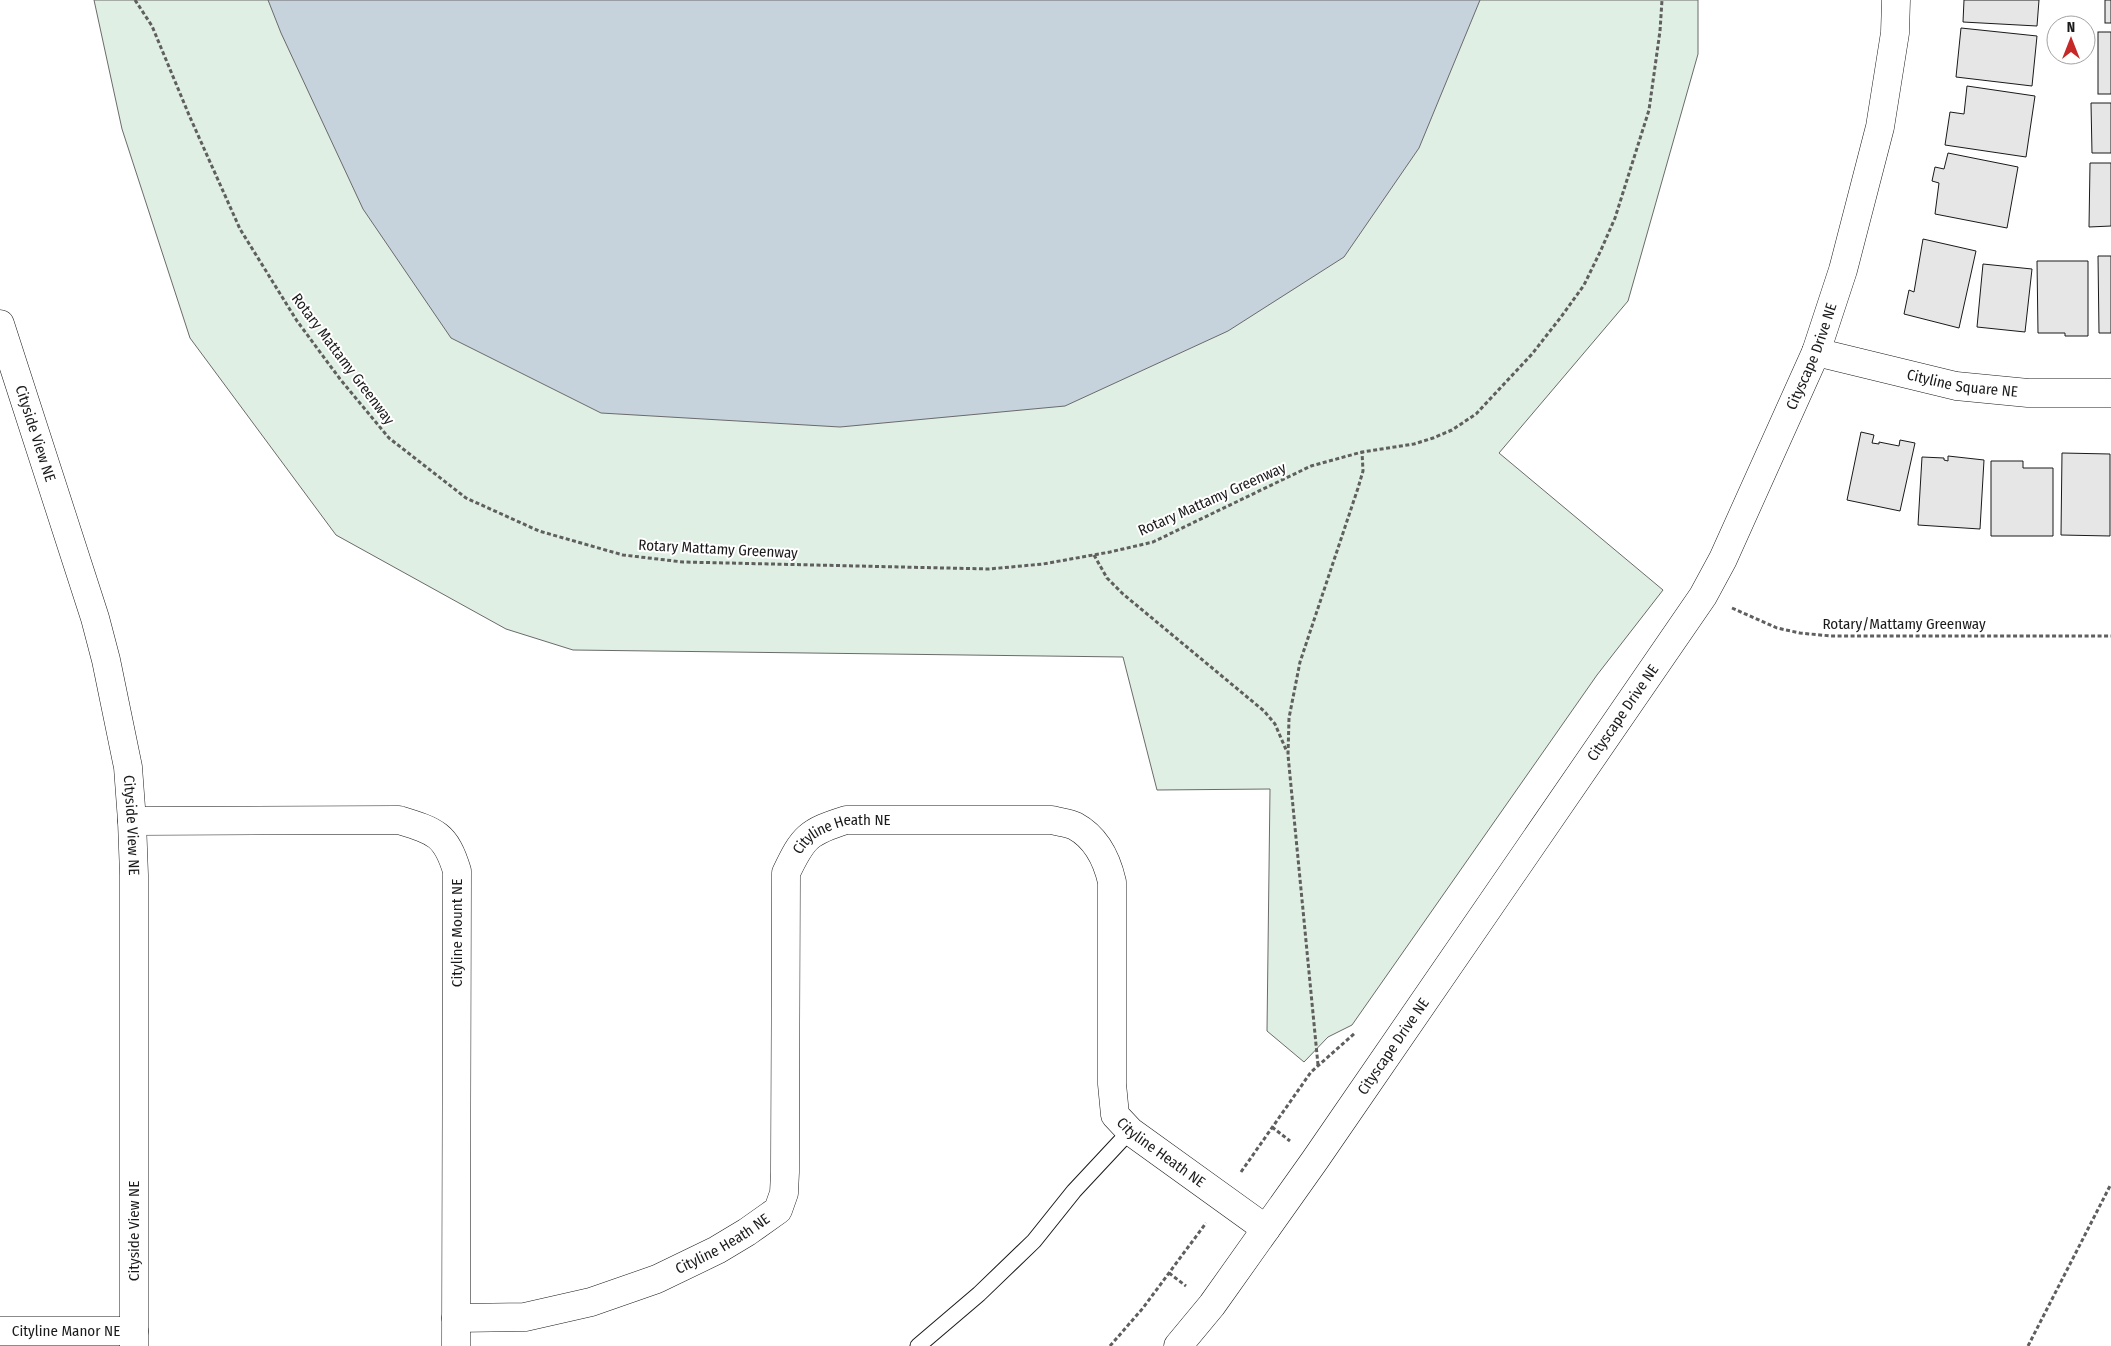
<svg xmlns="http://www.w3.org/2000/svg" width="2111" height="1346" viewBox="0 0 2111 1346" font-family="'Fira Sans Condensed',sans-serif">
	<rect width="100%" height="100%" fill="#fff"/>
	<path fill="#e0efe3" stroke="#6a6a6a" d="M94 0H1698V54L1628 301 1499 453 1663 590 1597 675 1352 1025 1328 1037 1304 1062 1267 1031 1270 789 1157 790 1123 657 573 650 506 629 336 535 190 338 122 129Z"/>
	<path fill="#c6d2dc" stroke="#6a6a6a" d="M268 0H1480L1419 148 1344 257 1228 331 1065 406 840 427 601 413 451 338 363 209 281 33Z"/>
	<g fill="#e6e6e6" stroke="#1a1a1a">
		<path d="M1964 0H2039L2037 26 1963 22Z"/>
		<rect x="2105" y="0" width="6" height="23"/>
		<path d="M1961 28 2037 36 2032 86 1956 77Z"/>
		<rect x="2098" y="32" width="13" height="62"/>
		<path d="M1967 86 2035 96 2026 157 1945 145 1950 112 1964 114Z"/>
		<path d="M2091 103H2111V153H2092Z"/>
		<path d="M1948 153 2018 167 2007 228 1935 214 1939 183 1932 181 1935 167 1944 169Z"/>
		<path d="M2090 163H2111V226L2089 227Z"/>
		<path d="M1923 239 1976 251 1959 328 1904 314 1909 290 1914 292Z"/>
		<path d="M2098 256H2111V333H2099Z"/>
		<path d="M2037 261H2088V336H2065V333H2038Z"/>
		<path d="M1983 264 2032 269 2025 332 1977 327Z"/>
		<path d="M1861 432 1874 435 1872 443 1879 444V442L1899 446 1900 440 1915 443 1900 511 1847 500Z"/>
		<path d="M2062 453 2110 454V536L2061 535Z"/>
		<path d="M1948 456 1984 460 1980 529 1918 525 1922 457 1944 458V460L1948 461Z"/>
		<path d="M1991 461H2023V468H2053V536H1991Z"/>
	</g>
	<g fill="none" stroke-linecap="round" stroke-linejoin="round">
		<g stroke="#1a1a1a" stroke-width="17">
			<path id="lane" d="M918 1346 979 1294 1034 1241 1074 1191 1130 1131"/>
		</g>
		<g stroke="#1a1a1a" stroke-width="29">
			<g id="street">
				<path id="s1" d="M0 324 95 618 106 660 128 767 132 821 134 875V1346"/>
				<path id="s2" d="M1816 352 1956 386 2028 393H2111"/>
				<path d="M132 821 399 820C435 831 446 834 457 871L456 1346"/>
				<path id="s3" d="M456 1318 525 1317 591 1302 657 1279 717 1250 747 1232 778 1210 784 1193 785 1172 786 873C803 837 808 832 846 820H1052C1059 822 1069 823 1075 826 1097 838 1107 860 1112 882V1084L1115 1115 1130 1131 1266 1229"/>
				<path id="s4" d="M0 1331H134"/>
			</g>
		</g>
		<g stroke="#1a1a1a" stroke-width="29">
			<g id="secondary">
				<path id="s5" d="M1178 1346 1212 1305 1315 1160 1703 596 1723 559 1816 352 1843 270 1880 127 1895 33 1896 0"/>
			</g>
		</g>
		<g stroke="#5f5f5f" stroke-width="3" stroke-dasharray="4 2.5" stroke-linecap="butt">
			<path d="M135 0 152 26 189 115 240 229 297 321 340 379 389 438 466 498 539 531 623 555 683 562 989 569 1043 564 1110 552 1153 542 1311 466 1362 452 1414 444 1433 438 1452 430 1476 414 1532 354 1561 317 1584 285 1601 250 1615 218 1649 110 1660 31 1662 0"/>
			<path d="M1094 555 1107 578 1123 594 1264 711 1275 724 1287 752"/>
			<path d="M1732 608 1777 628 1800 633 1831 636H2111"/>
			<path d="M1318 1065 1288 755 1289 718 1300 662 1358 488 1363 471 1362 452"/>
			<path d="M1272 1127 1290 1141"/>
			<path d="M1241 1172 1311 1072 1355 1033"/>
			<path d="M1169 1273 1186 1286"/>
			<path d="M1110 1346 1143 1308 1206 1223"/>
			<path d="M2028 1346 2111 1184"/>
		</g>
		<use href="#lane" stroke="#fff" stroke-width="15"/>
		<use href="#street" stroke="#fff" stroke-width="28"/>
		<use href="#secondary" stroke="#fff" stroke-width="28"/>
	</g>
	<g text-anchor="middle" stroke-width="4" stroke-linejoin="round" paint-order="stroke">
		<g font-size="15" fill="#1a1a1a" stroke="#fff">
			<text dy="5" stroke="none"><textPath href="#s5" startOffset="1179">Cityscape Drive NE</textPath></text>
			<text transform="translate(343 359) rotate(53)" y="5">Rotary Mattamy Greenway</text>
			<text dy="5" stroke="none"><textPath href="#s2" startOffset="150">Cityline Square NE</textPath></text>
			<text dy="5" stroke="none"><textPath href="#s1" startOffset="115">Cityside View NE</textPath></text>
			<text transform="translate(1212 499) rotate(-24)" y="5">Rotary Mattamy Greenway</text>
			<text transform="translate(718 549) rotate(3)" y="5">Rotary Mattamy Greenway</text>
			<text x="1904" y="629">Rotary/Mattamy Greenway</text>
			<text dy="5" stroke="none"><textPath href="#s5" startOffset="774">Cityscape Drive NE</textPath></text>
			<text dy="5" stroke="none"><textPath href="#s1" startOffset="520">Cityside View NE</textPath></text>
			<text dy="5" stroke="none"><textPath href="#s3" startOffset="760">Cityline Heath NE</textPath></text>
			<text transform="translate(457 933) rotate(-90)" y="5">Cityline Mount NE</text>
			<text dy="5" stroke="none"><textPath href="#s5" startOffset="369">Cityscape Drive NE</textPath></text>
			<text dy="5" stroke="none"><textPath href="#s3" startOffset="1360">Cityline Heath NE</textPath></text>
			<text transform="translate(134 1231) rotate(-90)" y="5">Cityside View NE</text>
			<text dy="5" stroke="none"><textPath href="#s3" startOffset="281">Cityline Heath NE</textPath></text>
			<text dy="5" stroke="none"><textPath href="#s4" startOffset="66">Cityline Manor NE</textPath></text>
		</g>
	</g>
	<g transform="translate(2071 40)"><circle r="24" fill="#ffffff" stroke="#a3a3a3"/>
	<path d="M0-4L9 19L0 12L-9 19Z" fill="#c62828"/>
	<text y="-8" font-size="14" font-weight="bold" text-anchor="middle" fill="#1a1a1a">N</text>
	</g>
</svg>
